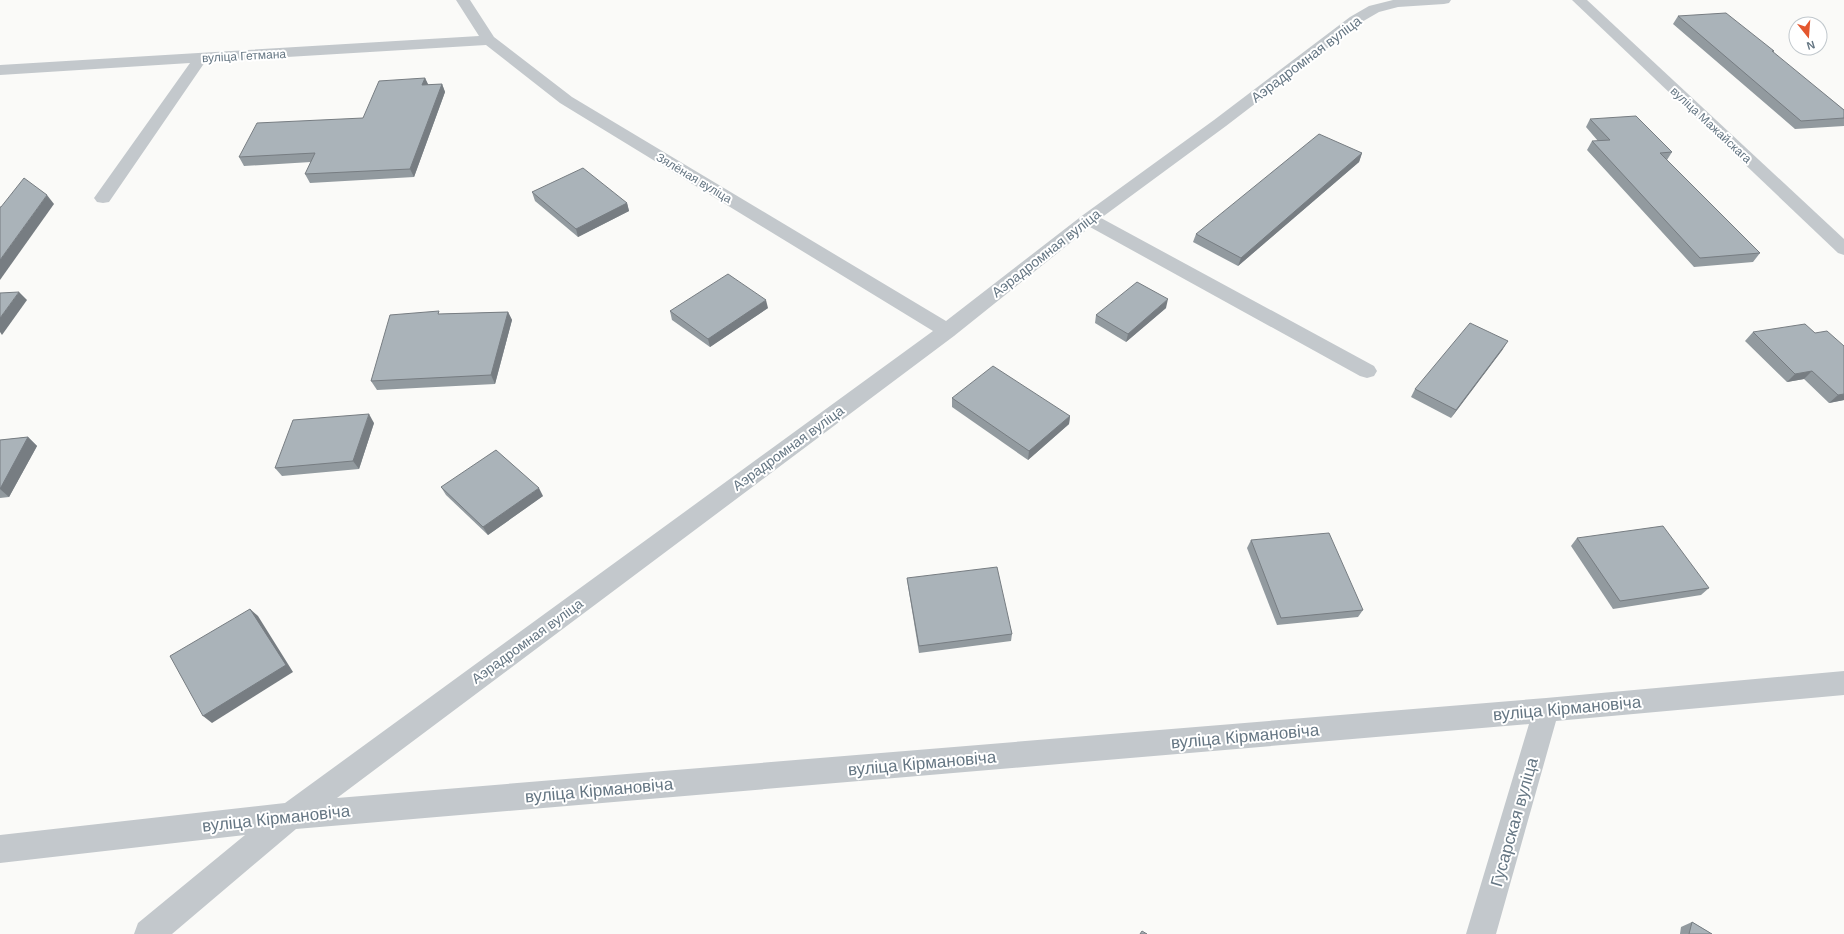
<svg xmlns="http://www.w3.org/2000/svg" width="1844" height="934" viewBox="0 0 1844 934" font-family="Helvetica,sans-serif">
	<rect width="100%" height="100%" fill="#fafaf8"/>
	<g fill="none" stroke-linecap="round" stroke-linejoin="round">
		<g fill="#c3c8cc" fill-rule="evenodd">
			<path d="M456 0H470L494 37 572 97 946 321 1083 215 1214 120 1350 17 1369 6 1393 0H1451L1449 3 1444 4 1398 7 1379 12 1360 23 1226 126 1101 218 1374 366 1377 371 1374 376 1367 378 1360 376 1090 227 954 336 337 798 1546 698 1844 671V695L1556 721 1496 934H1466L1529 724 296 829 172 934H134L138 923 245 835 0 863V835L285 803 933 331 560 103 486 45 205 62 109 202 103 203 97 202 94 198 190 63 0 75V65L479 36Z"/>
			<path d="M1572 0H1587L1844 239V255L1838 253Z"/>
		</g>
	</g>
	<g fill="#929a9f">
		<path d="M1678 16 1774 51 1773 53 1844 110V126L1795 129 1673 24Z"/>
		<path d="M425 78 428 85 442 84 445 92 414 177 310 183 305 174 311 162 244 166 239 157 363 118Z"/>
		<path d="M1590 119 1672 152 1667 160 1760 253 1753 262 1694 267 1587 150 1592 141H1598L1586 127Z"/>
		<path d="M1362 153 1359 162 1238 266 1193 242 1196 234Z"/>
		<path d="M532 192 627 203 629 211 578 237 535 201Z"/>
		<path d="M768 308 710 347 672 320 670 311Z"/>
		<path d="M1166 308 1126 342 1095 323 1096 315Z"/>
		<path d="M508 312 512 320 495 384 377 390 371 381 441 314Z"/>
		<path d="M1753 332 1815 333 1844 346V400L1829 403 1804 379 1787 382 1745 341Z"/>
		<path d="M1503 349 1451 418 1411 397 1415 389Z"/>
		<path d="M952 398 1070 416 1069 424 1028 460 952 407Z"/>
		<path d="M374 423 359 469 282 476 275 468Z"/>
		<path d="M28 437 37 446 9 497 0 498V440Z"/>
		<path d="M441 487 543 496 488 535 446 495Z"/>
		<path d="M1577 538 1709 588 1701 595 1613 609 1571 546Z"/>
		<path d="M1251 540 1363 610 1358 617 1277 625 1247 548Z"/>
		<path d="M907 578 1012 634 1011 641 919 653 908 586Z"/>
		<path d="M1692 922 1712 934H1680L1681 927Z"/>
	</g>
	<g fill="#777d82">
		<path d="M425 78 429 86 422 85Z"/>
		<path d="M442 84 445 92 414 177 410 169Z"/>
		<path d="M1362 153 1359 162 1238 266 1241 258Z"/>
		<path d="M47 195 54 204 0 280V260Z"/>
		<path d="M627 203 629 211 578 237 576 229Z"/>
		<path d="M19 292 27 300 2 335 0 332V318Z"/>
		<path d="M1168 299 1166 308 1126 342 1128 334Z"/>
		<path d="M766 300 768 308 710 347 708 339Z"/>
		<path d="M508 312 512 320 495 384 491 375Z"/>
		<path d="M1508 341 1503 349 1451 418 1456 410Z"/>
		<path d="M1812 371 1804 379 1787 382 1795 374Z"/>
		<path d="M1844 394V400L1829 403 1838 395Z"/>
		<path d="M369 414 374 423 359 469 353 461Z"/>
		<path d="M1070 416 1069 424 1028 460 1029 451Z"/>
		<path d="M28 437 37 446 9 497 0 489Z"/>
		<path d="M539 488 543 496 488 535 483 527Z"/>
		<path d="M250 609 258 616 293 672 212 723 203 716Z"/>
	</g>
	<g fill="#aab3b9" stroke="#777d82">
		<path d="M1726 13 1774 51H1772L1844 110V118L1801 121 1678 16Z"/>
		<path d="M425 78 422 85 442 84 410 169 305 174 315 153 239 157 257 123 363 118 379 81Z"/>
		<path d="M1636 116 1672 152 1660 153 1760 253 1700 258 1592 141 1610 140 1590 119Z"/>
		<path d="M1319 134 1362 153 1241 258 1196 234Z"/>
		<path d="M583 168 627 203 576 229 532 192Z"/>
		<path d="M24 178 47 195 0 260V207H1Z"/>
		<path d="M728 274 766 300 708 339 670 311Z"/>
		<path d="M1137 282 1168 299 1128 334 1096 315Z"/>
		<path d="M19 292 0 318V293Z"/>
		<path d="M439 311 438 314 508 312 491 375 371 381 390 315Z"/>
		<path d="M1470 323 1508 341 1456 410 1415 389Z"/>
		<path d="M1805 324 1815 333 1827 331 1844 346V394L1838 395 1812 371 1795 374 1753 332Z"/>
		<path d="M993 366 1070 416 1029 451 952 398Z"/>
		<path d="M369 414 353 461 275 468 293 420Z"/>
		<path d="M28 437 0 489V440Z"/>
		<path d="M496 450 539 488 483 527 441 487Z"/>
		<path d="M1663 526 1709 588 1620 601 1577 538Z"/>
		<path d="M1329 533 1363 610 1281 618 1251 540Z"/>
		<path d="M997 567 1012 634 919 646 907 578Z"/>
		<path d="M250 609 286 665 203 716 170 656Z"/>
		<path d="M1692 922 1712 934H1689Z"/>
		<path d="M1142 931 1147 934H1140Z"/>
	</g>
	<g text-anchor="middle" stroke-width="4" stroke-linejoin="round" paint-order="stroke">
		<g font-size="12" fill="#657683" stroke="#fff">
			<text transform="translate(244 56) rotate(-3)" y="4">вуліца Гетмана</text>
			<text transform="translate(1711 125) rotate(43)" y="4">вуліца Мажайскага</text>
			<text transform="translate(694 178) rotate(31)" y="4">Зялёная вуліца</text>
		</g>
		<g font-size="14" fill="#657683" stroke="#fff">
			<text transform="translate(1306 59) rotate(-37)" y="5">Аэрадромная вуліца</text>
			<text transform="translate(1046 253) rotate(-38)" y="5">Аэрадромная вуліца</text>
			<text transform="translate(788 448) rotate(-36)" y="5">Аэрадромная вуліца</text>
			<text transform="translate(527 641) rotate(-36)" y="5">Аэрадромная вуліца</text>
		</g>
		<g font-size="17" fill="#657683" stroke="#fff">
			<text transform="translate(1567 708) rotate(-5)" y="6">вуліца Кірмановіча</text>
			<text transform="translate(1245 736) rotate(-5)" y="6">вуліца Кірмановіча</text>
			<text transform="translate(922 763) rotate(-5)" y="6">вуліца Кірмановіча</text>
			<text transform="translate(599 790) rotate(-5)" y="6">вуліца Кірмановіча</text>
			<text transform="translate(276 818) rotate(-6)" y="6">вуліца Кірмановіча</text>
			<text transform="translate(1514 822) rotate(-74)" y="6">Гусарская вуліца</text>
		</g>
	</g>
	<g transform="translate(1808 36) rotate(163)"><circle r="19" fill="#ffffff" stroke="#c1c8cd"/>
	<path d="M0-3L7 15L0 10L-7 15Z" fill="#e4572e"/>
	<text y="-6" font-size="11" font-weight="bold" text-anchor="middle" fill="#657683">N</text>
	</g>
</svg>
